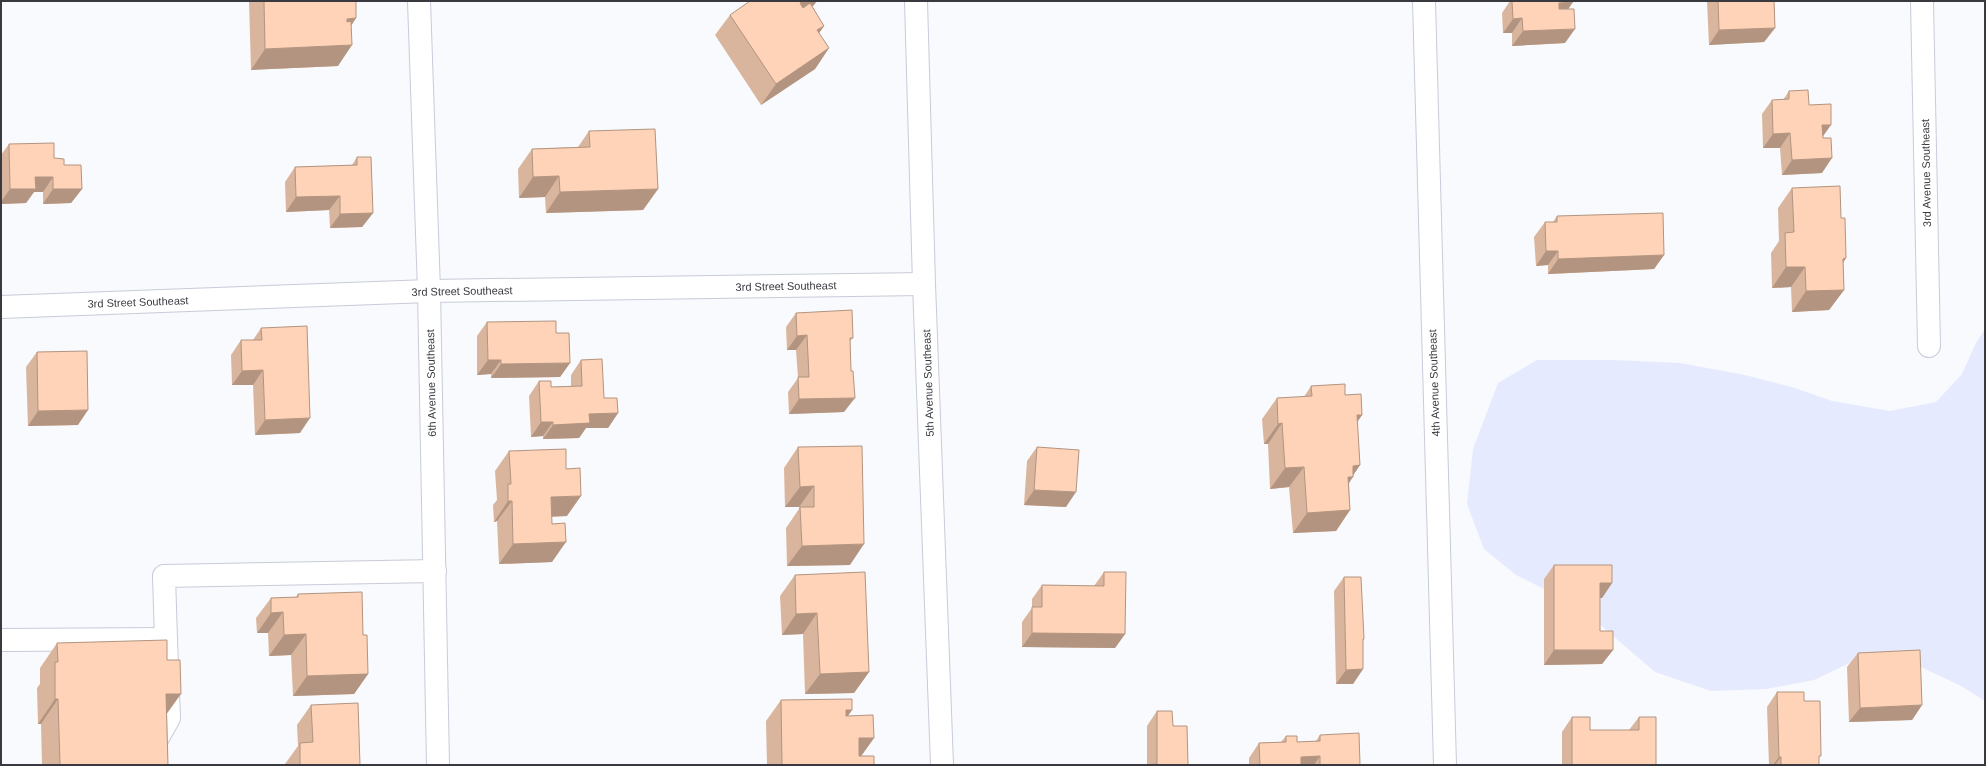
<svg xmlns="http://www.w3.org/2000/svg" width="1986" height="766" viewBox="0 0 1986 766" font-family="Arial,sans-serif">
	<rect width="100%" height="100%" fill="#f9fafd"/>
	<path fill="#e6eafe" d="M1985 329V701L1961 686 1902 658 1856 660 1814 680 1766 689 1711 691 1655 672 1598 623 1566 600 1516 575 1484 549 1467 504 1473 449 1498 383 1537 360H1614L1680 363 1745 375 1795 388 1832 401 1890 411 1936 402 1962 374 1976 343Z"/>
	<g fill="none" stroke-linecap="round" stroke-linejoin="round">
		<g stroke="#c8cbd9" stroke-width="24">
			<g id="minor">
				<path d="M419 1 429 291 438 765"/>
				<path d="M916 1 924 284 942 765"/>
				<path d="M1424 1 1445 765"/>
				<path d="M1922 1 1929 346"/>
				<path d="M1 307 429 291 924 284"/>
				<path d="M166 639 164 576 435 571"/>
				<path d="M1 640 166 639 169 718 156 741V765"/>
			</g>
		</g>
		<use href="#minor" stroke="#fff" stroke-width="22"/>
	</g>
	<g fill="#dab59d">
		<path d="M249 1H356V18L351 26 338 66 251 70Z"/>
		<path d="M1510 1H1573L1568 9 1565 43 1512 46V33H1503L1502 13Z"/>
		<path d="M1707 1H1774L1775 28 1764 42 1709 45Z"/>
		<path d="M814 5 812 6 824 26 819 33 829 48 815 69 761 105 715 35 730 15Z"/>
		<path d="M1789 91 1809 105 1822 138V173L1782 175 1780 148H1763L1762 114 1772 100H1783Z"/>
		<path d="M589 131 658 189 643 210 546 213 545 197 519 198 518 169 532 149 578 147Z"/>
		<path d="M9 144 54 158 64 165 82 189 71 203 43 204V192H34L26 203 1 204V155Z"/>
		<path d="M357 157 373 213 362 227 330 228 329 210 286 212 285 182 295 167 352 165Z"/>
		<path d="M1792 188 1846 258 1843 263 1844 290 1829 310 1792 312 1791 287 1772 288 1771 253 1779 241 1778 208Z"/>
		<path d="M1557 216 1664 255 1654 269 1548 274V265L1536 266 1534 237 1545 222H1553Z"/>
		<path d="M796 313 853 338 850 341 844 412 789 414 788 392 798 378 796 350H787L786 327Z"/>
		<path d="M487 322 556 333 570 363 560 377 491 378V374L477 375V336Z"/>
		<path d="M261 328 300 433 255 435 253 385H232L231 355 241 340H253Z"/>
		<path d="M37 352 78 425 28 426 26 367Z"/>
		<path d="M581 360 604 398 618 413 608 428H586L579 438 543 439V436L531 437 529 396 539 381 551 387 571 386V375Z"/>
		<path d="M1311 386 1345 395 1362 415 1357 422 1360 465 1353 475 1349 484 1350 510 1336 531 1293 533 1289 487 1270 489 1268 444H1264L1262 419 1277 398 1304 397Z"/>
		<path d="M798 447 850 565 787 566 786 528 799 509V507H785L784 468Z"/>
		<path d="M1037 447 1066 507 1024 505 1027 461Z"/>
		<path d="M509 451 567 516 551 517 552 562 499 564 497 521 494 522 493 505 497 500 495 471Z"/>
		<path d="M1554 565 1612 583 1602 598H1600V631L1613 650 1602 664 1544 665V579Z"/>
		<path d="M1104 572 1125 634 1115 648 1022 647V622L1032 608V599L1042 585 1094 586Z"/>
		<path d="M795 575 869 672 854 693 805 694 803 634 782 635 780 596Z"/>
		<path d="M1344 577 1364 639 1363 641V669L1353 684H1336L1334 591Z"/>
		<path d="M298 594 363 635 368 674 354 694 293 696 291 655 269 656 268 633H257L256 618 271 598 296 597Z"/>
		<path d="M57 643 167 715 168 765H42L41 724H38L37 688 40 684V668Z"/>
		<path d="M1858 653 1922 705 1912 720 1849 722 1847 667Z"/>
		<path d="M1777 692 1804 701 1819 758V765H1769L1767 707Z"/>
		<path d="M781 700 852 710 848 716 874 738 861 756 874 765H767L766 721Z"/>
		<path d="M311 705 360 765H285V764L298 746 297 725Z"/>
		<path d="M1157 711 1173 726 1188 765H1147V726Z"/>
		<path d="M1572 717 1590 730H1629L1639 717 1656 765H1562V732Z"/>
		<path d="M1320 735 1360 765H1249V758L1259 743 1281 742 1286 736 1297 742 1316 741Z"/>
	</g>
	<g fill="#b29480">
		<path d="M803 1H817L814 5 786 24 800 3Z"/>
		<path d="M1573 2 1563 17H1548L1559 3Z"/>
		<path d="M356 18 342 39 347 19Z"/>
		<path d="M1522 18 1512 33H1503L1513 19Z"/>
		<path d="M824 26 810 46 817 30Z"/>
		<path d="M1775 28 1764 42 1709 45 1719 30Z"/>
		<path d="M1575 29 1565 43 1512 46 1523 31Z"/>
		<path d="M352 45 338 66 251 70 265 49Z"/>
		<path d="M829 48 815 69 761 105 776 84Z"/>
		<path d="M1822 125H1831L1821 139Z"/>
		<path d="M1790 133 1780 148H1763L1773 134Z"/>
		<path d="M1832 158 1822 173 1782 175 1792 160Z"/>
		<path d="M559 176 545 197 519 198 533 177Z"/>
		<path d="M35 177H53L43 192H34L26 203 1 204V202L10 189Z"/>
		<path d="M53 189H82L71 203 43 204Z"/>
		<path d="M658 189 643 210 546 213 560 192Z"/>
		<path d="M340 196 329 210 286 212 296 197Z"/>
		<path d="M373 213 362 227 330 228 340 214Z"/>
		<path d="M1546 251H1558L1548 265 1536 266Z"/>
		<path d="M1664 255 1654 269 1548 274 1558 259Z"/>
		<path d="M1846 258 1832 279 1843 259Z"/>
		<path d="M1786 267H1805L1791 287 1772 288Z"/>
		<path d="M1844 290 1829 310 1792 312 1806 291Z"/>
		<path d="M807 335 796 350H787L797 336Z"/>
		<path d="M488 360H501L491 374 477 375Z"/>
		<path d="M570 363 560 377 491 378 501 364Z"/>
		<path d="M263 370 253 385H232L242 371Z"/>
		<path d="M855 398 844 412 789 414 799 399Z"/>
		<path d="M88 410 78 425 28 426 38 411Z"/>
		<path d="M618 413 608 428H586L579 438 543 439 553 425 589 414Z"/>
		<path d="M1357 415H1362L1348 436Z"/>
		<path d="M310 418 300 433 255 435 265 420Z"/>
		<path d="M541 422H553L543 436 531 437Z"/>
		<path d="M1282 423 1268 444H1264L1278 424Z"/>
		<path d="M1360 465 1352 477H1353L1339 497 1353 466Z"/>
		<path d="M1304 467 1289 487 1270 489 1285 468Z"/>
		<path d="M814 486 799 507H785L800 487Z"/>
		<path d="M1034 490 1076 492 1066 507 1024 505Z"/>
		<path d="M581 496 567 516 536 517 551 497Z"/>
		<path d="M508 501H512L497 521 494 522Z"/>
		<path d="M1350 510 1336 531 1293 533 1307 513Z"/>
		<path d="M566 542 552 562 499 564 513 544Z"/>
		<path d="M864 544 850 565 787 566 802 546Z"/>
		<path d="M1600 583H1612L1602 598H1590Z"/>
		<path d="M283 612 268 633H257L271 613Z"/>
		<path d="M817 613 803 634 782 635 796 614Z"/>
		<path d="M1032 633 1125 634 1115 648 1022 647Z"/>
		<path d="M306 634 291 655 269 656 284 635Z"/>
		<path d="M1554 650H1613L1602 664 1544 665Z"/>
		<path d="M1363 669 1353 684H1336L1346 670Z"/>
		<path d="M869 672 854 693 805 694 820 674Z"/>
		<path d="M368 674 354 694 293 696 307 676Z"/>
		<path d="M166 694H181L163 719Z"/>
		<path d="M55 699H58L41 724H38Z"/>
		<path d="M1922 705 1912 720 1849 722 1860 708Z"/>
		<path d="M846 710H852L837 730Z"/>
		<path d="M859 738H874L859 759Z"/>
		<path d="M1320 756 1314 765H1295L1301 757Z"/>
		<path d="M1779 757H1781L1775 765H1773Z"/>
	</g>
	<g fill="#fed3b7" stroke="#b29480">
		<path d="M264 1H356V18L347 19V22L351 21 352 45 265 49Z"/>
		<path d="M750 1H803L800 3 803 8 810 3 824 26 817 30 829 48 776 84 730 15Z"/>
		<path d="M1512 1H1573V2L1559 3V9H1574L1575 29 1523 31 1522 18 1513 19Z"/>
		<path d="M1718 1H1774L1775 28 1719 30Z"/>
		<path d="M1808 90 1809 105 1831 104V125H1822L1823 138H1831L1832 158 1792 160 1790 133 1773 134 1772 100 1789 99V91Z"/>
		<path d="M655 129 658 189 560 192 559 176 533 177 532 149 590 147 589 131Z"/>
		<path d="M54 143V158L64 159V165H81L82 189H53V177H35L36 189H10L9 144Z"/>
		<path d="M357 157H371L373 213 340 214V196L296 197 295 167 357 165Z"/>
		<path d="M1840 186 1841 218H1845L1846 258 1843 259 1844 290 1806 291 1805 267H1786L1785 233 1794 232 1792 188Z"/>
		<path d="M1663 213 1664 255 1558 259V251H1546L1545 222H1557V216Z"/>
		<path d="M852 310 853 338H850L851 371H853L855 398 799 399 798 377H809L807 335 797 336 796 313Z"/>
		<path d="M556 321V333H569L570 363 501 364V360H488L487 322Z"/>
		<path d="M307 326 310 418 265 420 263 370 242 371 241 340H262L261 328Z"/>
		<path d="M87 351 88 410 38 411 37 352Z"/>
		<path d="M602 359 604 398H617L618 413 589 414 590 423 553 425V422H541L539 381H551V387L582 386 581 360Z"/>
		<path d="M1345 384V395L1361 394 1362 415H1357L1360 465 1353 466V477H1348L1350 510 1307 513 1304 467 1285 468 1282 423 1278 424 1277 398 1312 396 1311 386Z"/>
		<path d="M862 446 864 544 802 546 800 507H814V486L800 487 798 447Z"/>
		<path d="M1037 447 1079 450 1076 492 1034 490Z"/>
		<path d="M566 449V469L580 468 581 496 551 497 552 524 565 523 566 542 513 544 512 501H508V484H511L509 451Z"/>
		<path d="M1554 565H1612V583H1600V631H1613V650H1554Z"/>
		<path d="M865 572 869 672 820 674 817 613 796 614 795 575Z"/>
		<path d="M1104 572H1126L1125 634 1032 633V607H1042V585L1104 586Z"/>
		<path d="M1344 577H1361L1364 639H1363V669L1346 670Z"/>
		<path d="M362 592 363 635H367L368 674 307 676 306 634 284 635 283 612 271 613V598L298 597V594Z"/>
		<path d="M167 640V660H180L181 694H166L168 765H60L58 699H55V662H58L57 643Z"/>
		<path d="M1920 650 1922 705 1860 708 1858 653Z"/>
		<path d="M1777 692H1804V701H1820L1821 756H1819V765H1781V757H1779Z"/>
		<path d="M852 699V710H846V716L873 715 874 738H859V756H874V765H782L781 700Z"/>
		<path d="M358 703 360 765H300V743L313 742 311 705Z"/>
		<path d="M1157 711H1172L1173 726H1187L1188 765H1143L1157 764Z"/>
		<path d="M1572 717H1590V730H1639V717H1656V765H1572Z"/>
		<path d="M1359 733 1360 765H1320V756L1301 757V765H1260L1259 743 1286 742V736H1297V742L1320 741V735Z"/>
	</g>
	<g text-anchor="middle" stroke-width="4" stroke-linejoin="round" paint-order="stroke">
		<g font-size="11" fill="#393a40" stroke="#fff">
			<text transform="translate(1926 173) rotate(-91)" y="4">3rd Avenue Southeast</text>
			<text transform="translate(786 286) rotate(-1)" y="4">3rd Street Southeast</text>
			<text transform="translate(462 291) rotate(-1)" y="4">3rd Street Southeast</text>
			<text transform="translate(138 302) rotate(-2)" y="4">3rd Street Southeast</text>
			<text transform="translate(431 383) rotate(-91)" y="4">6th Avenue Southeast</text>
			<text transform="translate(928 383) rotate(-92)" y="4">5th Avenue Southeast</text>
			<text transform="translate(1434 383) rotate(-92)" y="4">4th Avenue Southeast</text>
		</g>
	</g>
	<rect width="1986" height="766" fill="none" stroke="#393a40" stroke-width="4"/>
</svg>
